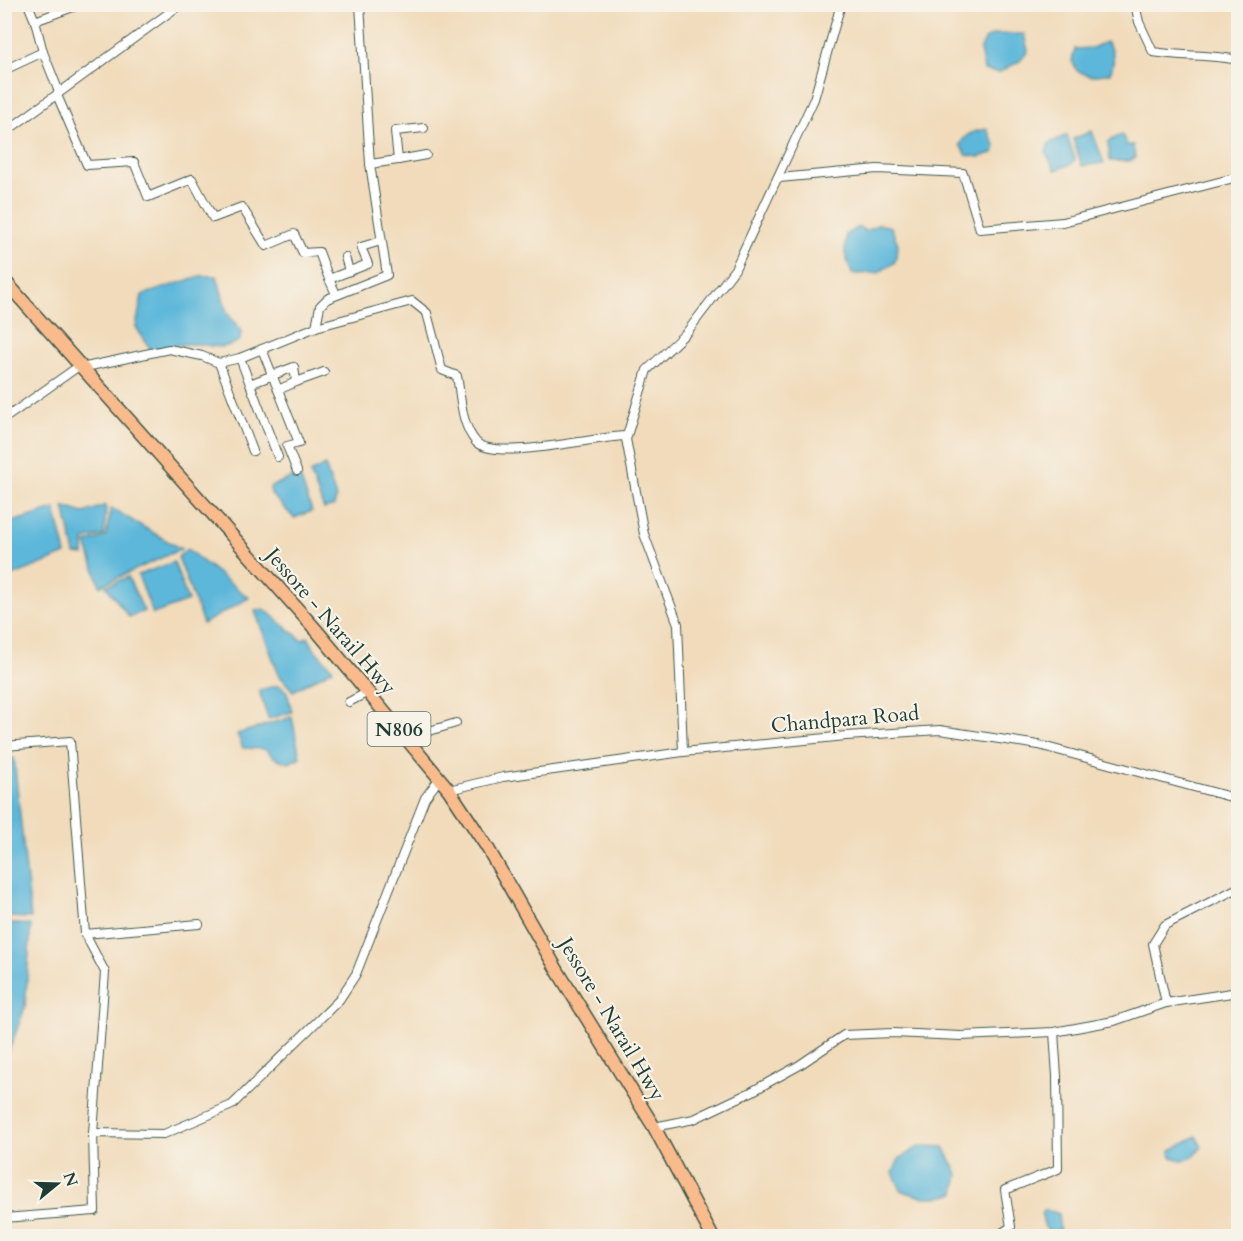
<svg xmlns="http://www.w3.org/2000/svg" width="1243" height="1241" viewBox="0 0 1243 1241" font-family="Cardo,serif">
	<rect width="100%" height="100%" fill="#f7f3e8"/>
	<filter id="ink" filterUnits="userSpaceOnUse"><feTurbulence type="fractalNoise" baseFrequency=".0167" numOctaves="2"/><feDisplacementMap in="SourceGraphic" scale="12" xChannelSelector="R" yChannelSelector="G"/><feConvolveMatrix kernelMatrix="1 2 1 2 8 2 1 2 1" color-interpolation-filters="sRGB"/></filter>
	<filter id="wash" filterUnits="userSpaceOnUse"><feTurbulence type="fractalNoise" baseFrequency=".008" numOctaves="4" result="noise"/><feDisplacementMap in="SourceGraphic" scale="24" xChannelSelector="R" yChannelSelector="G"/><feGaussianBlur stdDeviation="1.35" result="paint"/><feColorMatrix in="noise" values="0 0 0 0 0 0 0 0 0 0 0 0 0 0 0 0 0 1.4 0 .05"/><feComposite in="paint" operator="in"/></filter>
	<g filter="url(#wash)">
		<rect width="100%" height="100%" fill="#f1dbbb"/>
		<g fill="#5cb7da" stroke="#3e7a87" stroke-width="1.5">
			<path d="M997 34H1024L1028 51 1020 61 998 73 984 70 980 50 986 38Z"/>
			<path d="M1106 42C1115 51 1115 62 1110 73L1091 76 1077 71 1072 61 1075 49 1092 48Z"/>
			<path d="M987 129 996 147 993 153 979 157 966 155 960 145C965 133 975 131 987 129Z"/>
			<path d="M1092 131 1104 163 1082 166 1073 139Z"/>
			<path d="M1122 134 1127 145H1133L1135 158 1130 161H1110L1108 142Z"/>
			<path d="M1067 135 1075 159 1072 164 1055 170 1046 153 1049 143Z"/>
			<path d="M879 224 891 227 898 244 895 262 878 273 852 274 845 254 846 234 859 227 866 231Z"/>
			<path d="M200 276H217L227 313 241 331 240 340C223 353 209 343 190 344 177 344 164 348 151 350L136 327 142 295Z"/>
			<path d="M325 465 336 498 334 506 324 509 310 473Z"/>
			<path d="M299 474 312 511 294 518 271 494 270 487Z"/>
			<path d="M106 505 104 535 84 540V555L75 554 64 507 84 513Z"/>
			<path d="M111 508 181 549 100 586 86 543 106 536Z"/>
			<path d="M55 509 66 554 5 579V524Z"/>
			<path d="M187 549 249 598 203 624 178 557Z"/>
			<path d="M174 562 188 601 153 614 138 575Z"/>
			<path d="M128 577 144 611 129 617 106 586Z"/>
			<path d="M264 609 302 640 308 637 315 650 333 669 293 691 279 675 255 611Z"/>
			<path d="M279 685 287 692 292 712 268 719 259 690Z"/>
			<path d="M292 717 300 757 289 763 275 758 265 749 243 748 237 734Z"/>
			<path d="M5 758H14L31 918 5 917Z"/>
			<path d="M5 923 31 925 25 1007 5 1062Z"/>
			<path d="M1196 1136 1202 1147 1194 1156 1184 1161 1171 1157 1170 1151Z"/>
			<path d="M920 1146 944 1147 958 1174 955 1193C936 1200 920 1198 901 1190L893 1173 899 1159Z"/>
			<path d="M1045 1210 1058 1213 1060 1233 1052 1234C1044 1229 1043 1223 1042 1214Z"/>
		</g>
	</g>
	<g filter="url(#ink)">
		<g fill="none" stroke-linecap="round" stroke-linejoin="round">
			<g stroke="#3e5548" stroke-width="10">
				<g id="minor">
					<path d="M28 4 35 21"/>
					<path d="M1135 4 1139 22 1153 52C1182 57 1210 54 1238 60"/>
					<path d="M43 52 59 92"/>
					<path d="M4 70 43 52 35 21 81 4"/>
					<path d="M57 95 87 165 134 162 148 197 192 179 213 218 242 207 266 246 294 234 303 253 319 252 329 279"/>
					<path d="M4 133 181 4"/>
					<path d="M398 160 426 155"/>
					<path d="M370 164 398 160 395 131 424 128"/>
					<path d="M779 178 877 169 963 173 980 229 1063 222 1238 177"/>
					<path d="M345 257 349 271"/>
					<path d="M336 294 329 279 368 264 361 247 381 241"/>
					<path d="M316 327 412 301 427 313 442 370 457 376C461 397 461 425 476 442 495 462 597 436 627 436"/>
					<path d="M262 349 299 443 287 446 297 471"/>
					<path d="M240 358 278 457"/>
					<path d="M219 363 253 451"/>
					<path d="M81 368 169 349 202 356 219 363 240 358 316 327 320 306 327 299 387 275 370 164 360 4"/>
					<path d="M250 384 294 367 296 382 324 372"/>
					<path d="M278 390 296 382"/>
					<path d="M4 419 79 366"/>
					<path d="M349 702 368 692"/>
					<path d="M406 738 456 723"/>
					<path d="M4 746 70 741 85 934 105 972 93 1133"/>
					<path d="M683 752 678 624 644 534 626 439 647 370 687 332 735 269 814 99 841 4"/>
					<path d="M449 790 503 777 683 752 846 736 940 730 1039 745 1238 799"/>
					<path d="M85 934 199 924"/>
					<path d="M1166 1003 1238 992"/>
					<path d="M654 1127 694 1119 751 1092 798 1066 844 1035 893 1033 961 1036 1054 1032 1114 1021 1166 1003 1153 944 1165 925 1238 888"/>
					<path d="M4 1218 95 1211 93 1133 164 1134 232 1105 339 1000 356 974 425 798 440 778"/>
					<path d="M997 1236 1011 1227 1005 1190 1058 1169 1057 1076 1054 1032"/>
				</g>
			</g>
			<g stroke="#3e5548" stroke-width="15">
				<path id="trunk" d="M4 280 317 631 449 790 487 847 557 970 654 1127 712 1236"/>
			</g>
			<use href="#minor" stroke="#fff" stroke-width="8"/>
			<use href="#trunk" stroke="#fabb8c" stroke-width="12"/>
		</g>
	</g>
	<g text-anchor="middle" stroke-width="4.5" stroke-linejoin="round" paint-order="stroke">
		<rect fill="#f7f3e8" stroke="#60746a" stroke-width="1.5" x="367.5" y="712" width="63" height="34" rx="4.5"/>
		<g font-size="20" font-weight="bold" fill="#1f3d34">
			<text x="399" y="736">N806</text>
		</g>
		<g font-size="21" fill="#1f3d34" stroke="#f7f3e8">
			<text transform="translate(331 621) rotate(49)" y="7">Jessore - Narail Hwy</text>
			<text transform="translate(845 719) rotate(-5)" y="7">Chandpara Road</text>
			<text transform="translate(612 1019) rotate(59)" y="7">Jessore - Narail Hwy</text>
		</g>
	</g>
	<rect width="1243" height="1241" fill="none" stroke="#f7f3e8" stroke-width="24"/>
	<g transform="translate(57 1184) rotate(71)" stroke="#f7f3e8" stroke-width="4.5" paint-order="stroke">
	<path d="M0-4.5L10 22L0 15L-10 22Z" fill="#1f3d34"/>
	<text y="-9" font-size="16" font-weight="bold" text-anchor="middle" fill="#1f3d34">N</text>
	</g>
</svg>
